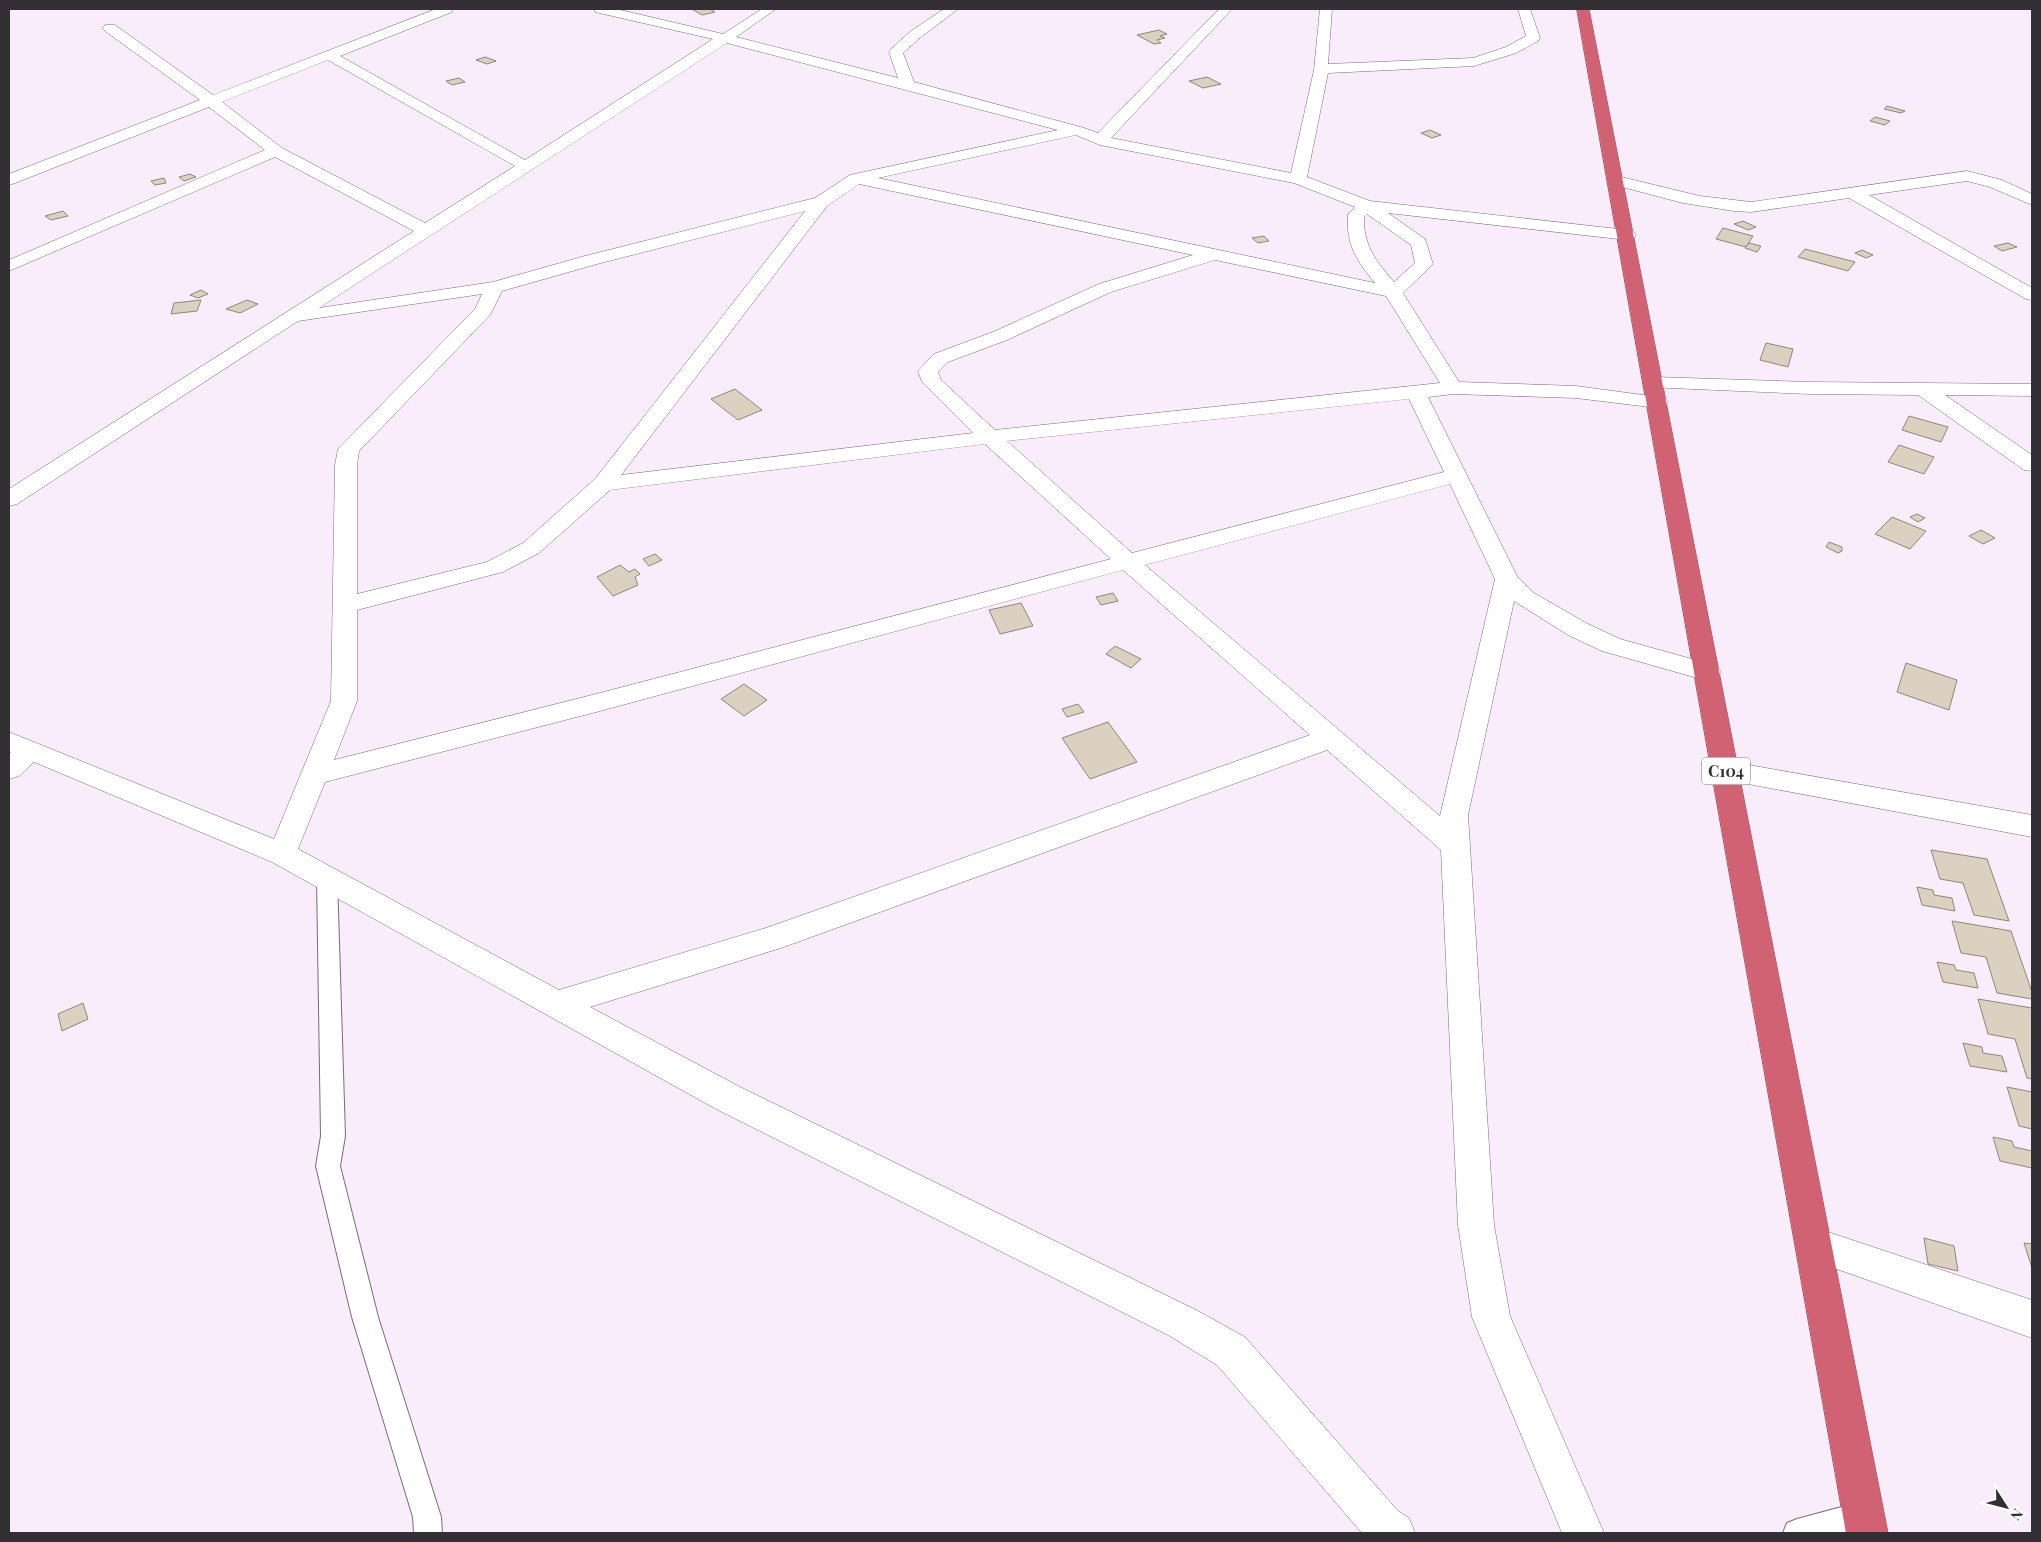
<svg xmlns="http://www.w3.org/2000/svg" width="2041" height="1542" viewBox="0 0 2041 1542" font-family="'Playfair Display',serif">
	<rect width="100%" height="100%" fill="#faedfb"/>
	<g fill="#dcd0c1" stroke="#908578">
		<path d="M692 9H710L715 12 702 15Z"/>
		<path d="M1159 30 1167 34 1160 36 1165 38 1157 40 1161 43 1154 44 1137 35Z"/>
		<path d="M485 57 496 61 487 64 476 60Z"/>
		<path d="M1207 77 1221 84 1203 88 1189 81Z"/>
		<path d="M459 78 465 82 452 85 446 81Z"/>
		<path d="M1887 106 1905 111 1901 113 1884 109Z"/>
		<path d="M1875 117 1890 121 1885 125 1870 121Z"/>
		<path d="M1430 130 1441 135 1432 138 1421 133Z"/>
		<path d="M190 174 196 177 184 181 179 177Z"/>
		<path d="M164 178 166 183 155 185 151 181Z"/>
		<path d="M63 211 68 216 51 220 45 216Z"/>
		<path d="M1743 221 1756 227 1748 230 1734 224Z"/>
		<path d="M1723 228 1753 236 1746 247 1716 239Z"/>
		<path d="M1264 236 1269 241 1258 243 1252 238Z"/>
		<path d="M1749 243 1761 246 1757 252 1745 248Z"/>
		<path d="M2008 243 2017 247 2002 251 1994 246Z"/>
		<path d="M1805 249 1855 262 1848 271 1798 257Z"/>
		<path d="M1862 250 1873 255 1866 258 1855 253Z"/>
		<path d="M201 290 208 294 198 298 190 295Z"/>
		<path d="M201 300 197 311 171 314 174 303Z"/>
		<path d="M247 300 258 304 240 313 226 309Z"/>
		<path d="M1766 343 1793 349 1788 367 1760 360Z"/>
		<path d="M735 389 762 410 738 420 711 399Z"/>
		<path d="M1909 416 1948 427 1941 442 1902 430Z"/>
		<path d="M1899 445 1934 457 1924 474 1888 462Z"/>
		<path d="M1917 514 1925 518 1918 522 1910 517Z"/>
		<path d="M1892 517 1926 531 1910 549 1875 534Z"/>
		<path d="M1981 530 1995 538 1983 544 1969 536Z"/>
		<path d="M1829 542 1842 547V551L1838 553 1826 547Z"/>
		<path d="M655 554 662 560 649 566 643 559Z"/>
		<path d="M620 565 629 572 635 569 640 574 635 577 638 585 613 596 597 577Z"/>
		<path d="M1113 593 1118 601 1101 605 1096 597Z"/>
		<path d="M1021 603 1033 626 1000 634 989 610Z"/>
		<path d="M1115 646 1141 659 1131 668 1106 654Z"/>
		<path d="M1906 663 1957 680 1949 710 1897 692Z"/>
		<path d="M744 684 767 700 744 716 721 699Z"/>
		<path d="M1078 704 1084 712 1067 717 1062 709Z"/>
		<path d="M1108 722 1137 762 1090 779 1062 738Z"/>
		<path d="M1931 850 1987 859 2009 921 1974 915 1963 883 1940 879Z"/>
		<path d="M1917 887 1933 890 1934 895 1952 898 1955 911 1922 905Z"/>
		<path d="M1952 921 2011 931 2032 992V999L1997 993 1986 957 1961 953Z"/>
		<path d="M1937 962 1954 965 1956 970 1974 973 1978 988 1943 982Z"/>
		<path d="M1978 999 2032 1008V1079L2027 1078 2015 1039 1988 1034Z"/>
		<path d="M83 1003 88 1019 62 1031 58 1014Z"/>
		<path d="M1963 1043 1982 1047 1983 1053 2002 1056 2007 1072 1970 1066Z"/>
		<path d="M2007 1087 2032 1092V1129L2019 1126Z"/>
		<path d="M1993 1137 2012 1141 2014 1147 2032 1151V1168L2000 1161Z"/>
		<path d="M1924 1238 1954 1246 1958 1271 1928 1264Z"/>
		<path d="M2024 1243 2032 1244V1268Z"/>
	</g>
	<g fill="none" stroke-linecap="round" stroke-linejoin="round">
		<g stroke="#776c78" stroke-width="2">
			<g id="lane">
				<path d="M327 870 334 872 337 878 345 1136 340 1166 378 1317 441 1517 442 1533H414L413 1517 352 1317 316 1166 321 1136 317 878 320 872Z"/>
				<path d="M1864 1501 1874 1505 1878 1515 1874 1525C1846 1537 1812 1535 1783 1533L1787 1523 1797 1519Z"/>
			</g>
		</g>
		<g stroke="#776c78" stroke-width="1">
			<g id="street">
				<path d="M436 9H453L452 12 340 56 525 160 713 39 595 12 594 9H616L723 34 762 9H776L736 37 898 78 889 52 891 49 911 31 944 9H958L921 37 903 53 914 82 1084 128 1098 133 1219 9H1232L1111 138 1291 173 1314 70 1320 9H1332L1328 64 1473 58 1506 47 1526 36 1518 9H1530L1540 38 1538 41 1516 53 1474 66 1328 73 1307 177 1370 201 1627 230 1633 231 1636 235 1633 239 1627 240 1388 213 1425 239 1433 264 1403 293 1459 382 1576 386 1665 398 1668 402 1665 406 1658 408 1576 398 1453 394 1428 397 1517 576 1534 593 1586 623 1620 639 1717 666 1721 672 1717 678 1708 681 1602 651 1568 635 1514 601 1468 815 1494 1225 1510 1316 1604 1533H1562L1472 1317 1458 1225 1441 850 1327 750 781 948 590 1007 740 1087 1196 1310 1245 1337 1398 1511 1409 1518 1415 1533H1362L1217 1365 1170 1336 716 1109 272 862 34 762 19 776 9 779V754L11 752H9V732L274 839 331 701 335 465 338 449 475 309 482 294 298 321 17 504 9 506V489L414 231 275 157 9 271V260L265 150 209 107 15 183 9 185V174L200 100 105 31 103 28 105 25H115L213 95ZM727 43 1058 130 850 175 815 198 585 256 493 282 319 308ZM328 60 515 166 425 223 282 148 222 102ZM1076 135 1100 145 1294 183 1355 207 1348 214C1346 245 1356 260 1375 283L878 178ZM859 184 1193 255 1099 284 993 332 934 354 918 371 922 382 973 433 621 475 827 206ZM805 211 595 479 523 543 487 562 357 594V465L359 451 490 315 502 291 597 264ZM1367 214 1411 245 1415 263 1394 282C1375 260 1363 245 1364 216ZM1215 260 1386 296 1440 383 995 430 941 380 938 372 948 362 1007 340 1111 292ZM1409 399 1444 472 1132 553 1007 441ZM985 444 1111 559 600 693 334 760 357 701V610L503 572 539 553 610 490ZM1450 484 1495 579 1440 816 1145 565ZM1123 570 1310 735 766 928 559 990 298 849 325 782 600 711Z"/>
				<path d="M1967 171 2002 180 2032 194V205L1990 187 1967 181 1869 195 2032 288V300L2026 299 1849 198 1751 212 1734 211 1683 203 1611 184 1609 181 1611 178 1617 176 1700 196 1751 202Z"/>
				<path d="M1654 377 1810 382 2032 384V396L1945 395 2032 455V471L2024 470 1918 395 1810 394 1647 387 1644 383 1647 379Z"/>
				<path d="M1726 761 2032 815V837L1716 778 1712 771 1716 764Z"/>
				<path d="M1813 1227 2032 1300V1338L1800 1256 1795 1244 1800 1232Z"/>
			</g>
		</g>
		<g stroke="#9a505d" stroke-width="1">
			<path id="highway" d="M1577 9H1589L1888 1533H1846Z"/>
		</g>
		<use href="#lane" fill="#fff" fill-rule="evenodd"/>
		<use href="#street" fill="#fff" fill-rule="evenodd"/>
		<use href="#highway" fill="#d16273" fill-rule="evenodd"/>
	</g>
	<g text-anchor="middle" stroke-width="4" stroke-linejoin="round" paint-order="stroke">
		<rect fill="#fff" stroke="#716d72" stroke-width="1" x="1702" y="757.5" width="48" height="27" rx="4"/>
		<g font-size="16" font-weight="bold" fill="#342f35">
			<text x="1726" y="777">C104</text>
		</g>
	</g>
	<rect width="2041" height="1542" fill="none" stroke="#342f35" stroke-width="20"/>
	<g transform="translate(2006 1507) rotate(126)" stroke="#ffffff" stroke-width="4" paint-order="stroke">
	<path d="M0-4L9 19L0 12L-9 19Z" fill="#342f35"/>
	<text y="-8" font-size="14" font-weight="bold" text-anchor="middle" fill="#342f35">N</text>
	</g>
</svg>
